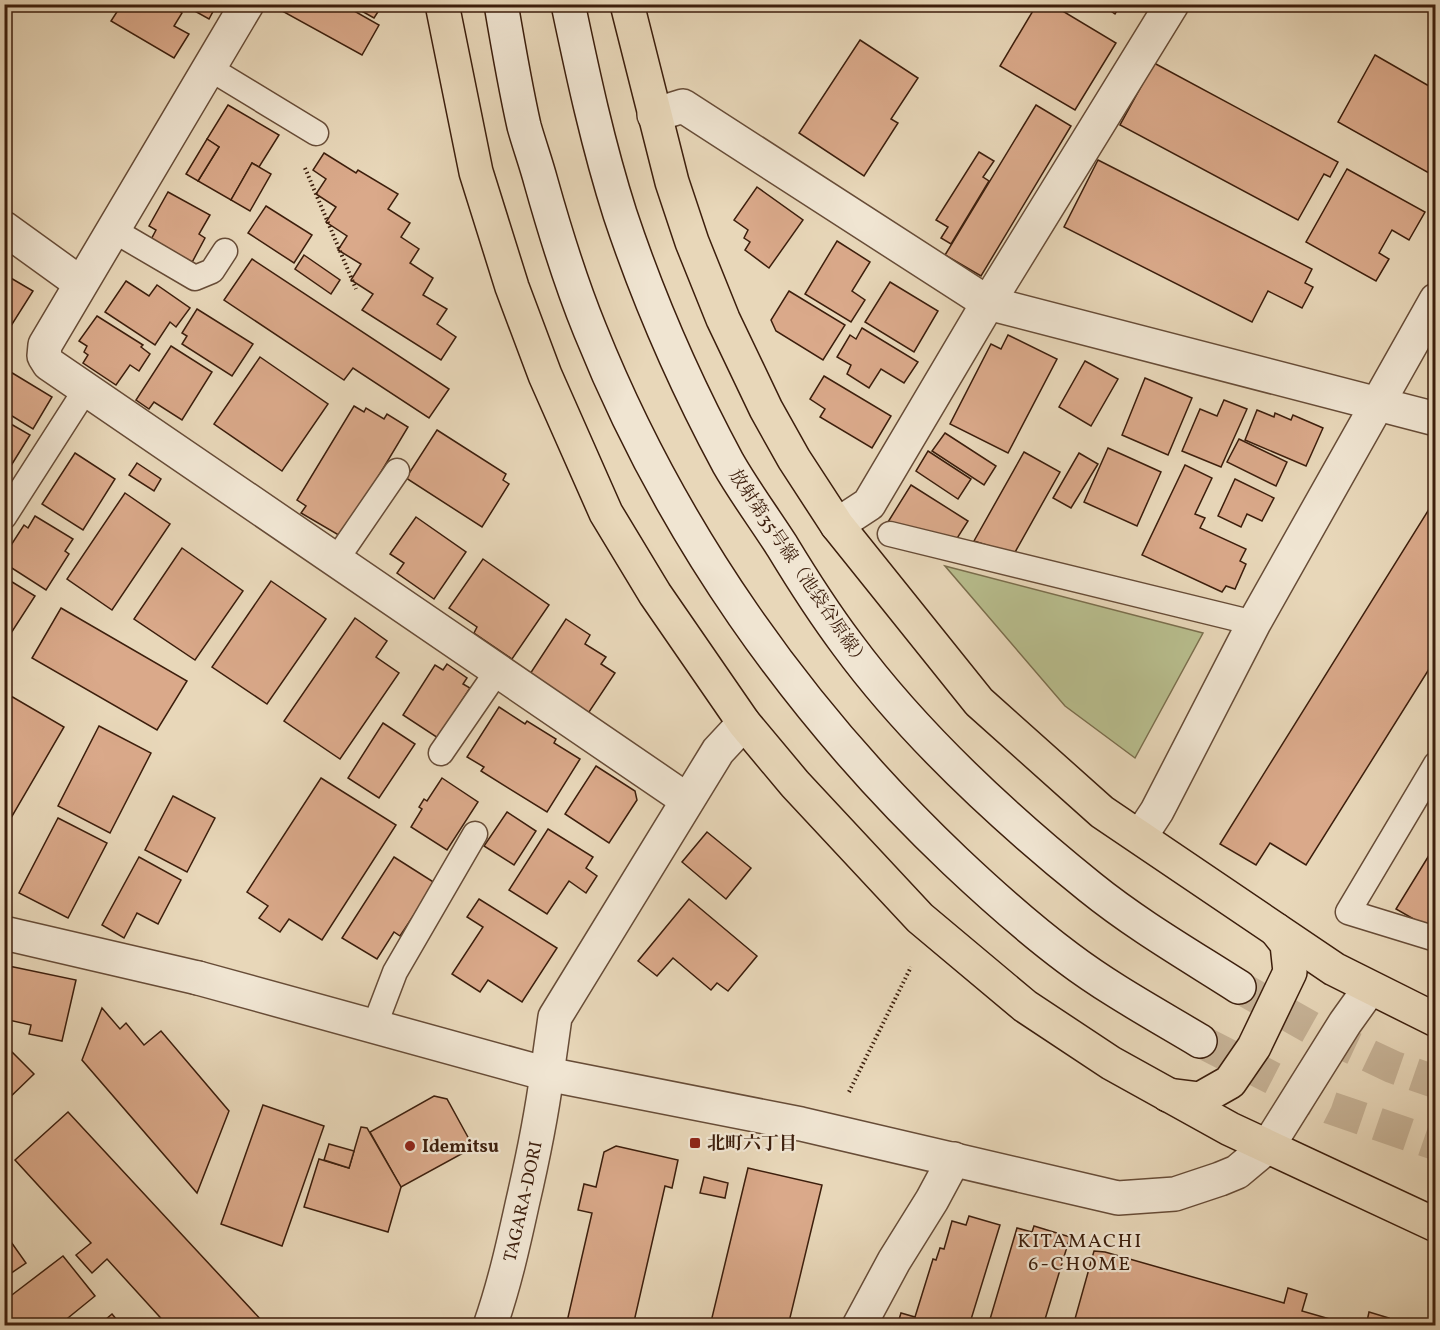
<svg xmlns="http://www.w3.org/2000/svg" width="1440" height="1330" viewBox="0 0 1440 1330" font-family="Vollkorn,'Noto Serif JP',serif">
	<rect width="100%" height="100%" fill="#e8d7b9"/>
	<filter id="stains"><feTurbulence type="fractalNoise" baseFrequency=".00333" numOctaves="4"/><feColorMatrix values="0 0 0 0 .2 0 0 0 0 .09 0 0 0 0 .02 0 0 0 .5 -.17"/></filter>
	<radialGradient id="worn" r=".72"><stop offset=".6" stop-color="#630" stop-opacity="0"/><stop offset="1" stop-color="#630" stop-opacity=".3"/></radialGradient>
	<path fill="#b8be8e" stroke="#7a6e4d" stroke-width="1.5" d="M945 566 1203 633 1135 758 1065 706Z"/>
	<g fill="#daa98a" stroke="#3c1e0c" stroke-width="1.5">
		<path d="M122 4H169L182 13 174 26 189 34 174 58 111 21Z"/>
		<path d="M182 4H217L209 19Z"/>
		<path d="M274 4H342L379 25 362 55 273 6Z"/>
		<path d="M349 4H383L374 18Z"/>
		<path d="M1037 4H1051L1116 43 1075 110 1000 66Z"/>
		<path d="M1101 4H1124L1120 10 1118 9 1115 14Z"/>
		<path d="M860 40 918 78 891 119 898 123 864 176 799 133Z"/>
		<path d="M1375 55 1436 90V177L1338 122Z"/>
		<path d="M1154 63 1338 162 1330 177 1324 174 1298 220 1120 125Z"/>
		<path d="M228 105 279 135 259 167 252 163 231 200 198 181 219 147 207 139Z"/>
		<path d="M1036 105 1071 126 981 276 945 255Z"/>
		<path d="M207 139 219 147 198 181 186 174Z"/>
		<path d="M979 152 994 161 983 177 989 181 951 244 941 238 948 227 936 220Z"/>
		<path d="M324 153 356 173 358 170 398 194 388 209 410 223 401 237 419 249 410 263 433 278 423 295 447 309 437 324 456 337 441 360 362 310 373 294 351 280 361 264 338 250 347 236 326 222 336 207 316 194 326 179 313 170Z"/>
		<path d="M1098 160 1312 269 1305 283 1313 287 1302 308 1268 291 1252 322 1064 227Z"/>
		<path d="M252 163 271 174 250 211 231 200Z"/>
		<path d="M1347 169 1425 212 1409 240 1392 230 1379 253 1389 259 1376 281 1306 242Z"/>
		<path d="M757 187 803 220 769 268 745 250 750 242 744 238 748 230 734 220Z"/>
		<path d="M168 192 210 215 199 234 205 238 188 270 147 247 156 230 149 226Z"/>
		<path d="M266 206 312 235 294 263 248 233Z"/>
		<path d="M837 241 870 262 852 291 865 300 851 322 805 294Z"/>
		<path d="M304 255 340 280 331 294 295 269Z"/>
		<path d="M252 259 449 389 429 418 353 368 344 380 224 300Z"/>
		<path d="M4 274 33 291 4 337Z"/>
		<path d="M126 281 149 296 157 285 190 308 176 327 170 322 155 345 105 312Z"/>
		<path d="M890 282 938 311 914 352 865 322Z"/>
		<path d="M789 291 845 325 823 360 776 331 771 320Z"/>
		<path d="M197 309 253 344 232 376 182 344 187 336 182 333Z"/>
		<path d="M97 316 143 345 141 347 150 354 139 371 130 365 116 385 83 363 88 355 84 352 87 346 79 341Z"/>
		<path d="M862 328 918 362 904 383 881 369 869 388 847 374 851 365 837 357 850 335 856 339Z"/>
		<path d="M1008 335 1057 359 1008 453 950 424 991 344 1001 349Z"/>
		<path d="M171 346 212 372 182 420 154 402 149 409 136 400Z"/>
		<path d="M260 357 328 404 282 471 214 424Z"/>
		<path d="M1085 361 1118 379 1091 426 1059 407Z"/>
		<path d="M9 371 52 397 33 429 4 411V379Z"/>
		<path d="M824 376 891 416 872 448 820 417 825 409 810 399Z"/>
		<path d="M1145 378 1192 398 1168 455 1122 435Z"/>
		<path d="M1224 400 1247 409 1221 467 1182 451 1200 409 1217 416Z"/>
		<path d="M354 406 364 412 366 408 384 419 387 414 408 427 342 537 301 513 306 506 297 500Z"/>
		<path d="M1257 410 1274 417 1275 413 1291 420 1293 415 1323 428 1306 466 1245 440Z"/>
		<path d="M4 420 30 435 4 477Z"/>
		<path d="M437 430 506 474 503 480 509 484 482 527 406 478Z"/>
		<path d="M945 433 996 466 984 485 932 451Z"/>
		<path d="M1239 439 1287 462 1276 486 1227 462Z"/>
		<path d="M1108 448 1161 472 1137 526 1084 502Z"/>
		<path d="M928 451 971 479 958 499 916 471Z"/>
		<path d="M1024 452 1060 472 1014 554 974 541Z"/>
		<path d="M75 453 115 479 83 530 42 504Z"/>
		<path d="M1079 453 1098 464 1071 508 1053 498Z"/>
		<path d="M137 463 161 479 154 491 129 475Z"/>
		<path d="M1185 465 1212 478 1195 514 1205 518 1200 528 1246 549 1240 561 1246 564 1235 589 1226 586 1222 592 1142 555Z"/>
		<path d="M1235 479 1274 498 1262 521 1247 514 1241 527 1218 516Z"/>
		<path d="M911 485 968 521 956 540 899 528 888 522Z"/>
		<path d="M125 493 170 524 112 610 67 579Z"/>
		<path d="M1436 498V658L1306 865 1270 843 1256 865 1220 844Z"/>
		<path d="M35 516 73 539 65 551 69 554 46 590 4 563V556L24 525 28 528Z"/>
		<path d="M416 517 466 552 434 599 397 573 404 563 390 554Z"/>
		<path d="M182 548 243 591 195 660 134 619Z"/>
		<path d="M483 559 549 605 512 659 474 633 477 627 449 608Z"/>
		<path d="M4 577 35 596 4 644Z"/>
		<path d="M271 581 326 619 267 704 212 667Z"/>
		<path d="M61 608 187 681 157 730 32 658Z"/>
		<path d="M355 618 387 641 376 657 399 673 340 759 284 721Z"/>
		<path d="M566 619 590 635 585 644 606 657 601 664 615 673 587 715 528 677Z"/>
		<path d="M447 664 467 678 463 684 470 688 438 738 403 715 435 665 443 670Z"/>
		<path d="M4 692 64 727 4 830Z"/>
		<path d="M499 707 525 724 527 721 556 739 554 743 580 759 547 812 481 771 484 767 467 757Z"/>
		<path d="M383 723 415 744 379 798 348 778Z"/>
		<path d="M99 726 151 753 110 833 58 806Z"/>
		<path d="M596 766 635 791 637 800 609 843 565 814Z"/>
		<path d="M321 778 396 825 322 940 289 919 280 932 259 918 268 906 247 892Z"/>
		<path d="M442 778 478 802 447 850 411 827 422 809 419 807 424 799 427 801Z"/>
		<path d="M173 796 215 818 187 872 145 850Z"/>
		<path d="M507 812 536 831 514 865 484 846Z"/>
		<path d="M58 818 107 843 68 918 19 893Z"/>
		<path d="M548 829 593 857 586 868 597 876 586 893 569 881 547 914 509 890Z"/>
		<path d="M707 832 751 868 726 899 682 862Z"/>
		<path d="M1436 844V922L1431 929 1396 909Z"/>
		<path d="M139 857 181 880 158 924 137 913 124 938 102 925Z"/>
		<path d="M394 857 435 883 400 936 394 932 377 959 342 938Z"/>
		<path d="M479 899 557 948 522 1002 488 980 480 992 452 974 483 927 467 917Z"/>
		<path d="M689 899 757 956 728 991 717 983 711 990 673 958 657 976 638 961Z"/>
		<path d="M4 965 76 980 62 1041 29 1034 31 1025 4 1019Z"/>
		<path d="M102 1008 120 1029 126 1023 144 1045 161 1031 229 1111 197 1193 82 1060Z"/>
		<path d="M4 1044 34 1074 4 1103Z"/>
		<path d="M434 1096 447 1099 469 1139 465 1152 401 1187 370 1132Z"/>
		<path d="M263 1105 324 1126 282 1246 221 1224Z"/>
		<path d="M68 1112 264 1323 261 1326H168L107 1259 92 1273 76 1255 91 1243 15 1160Z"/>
		<path d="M361 1127 367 1128 401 1187 388 1232 304 1207 319 1159 349 1168Z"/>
		<path d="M329 1144 354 1151 349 1168 324 1160Z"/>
		<path d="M616 1146 678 1160 672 1188 665 1186 633 1326H566L592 1213 578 1210 584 1184 596 1187 604 1152Z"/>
		<path d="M748 1168 822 1185 788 1326H710Z"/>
		<path d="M704 1177 728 1183 725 1198 700 1193Z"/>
		<path d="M969 1216 1000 1225 969 1326H897L901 1313 915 1317 933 1259 936 1260 940 1248 944 1249 952 1221 966 1225Z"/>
		<path d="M1034 1226 1070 1237 1043 1326H988L1017 1228 1032 1232Z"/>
		<path d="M4 1232 26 1263 4 1278Z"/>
		<path d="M1094 1251 1105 1252 1284 1303 1288 1288 1307 1294 1302 1311 1354 1326H1073Z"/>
		<path d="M63 1256 95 1296 58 1326H4V1301Z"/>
		<path d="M1369 1312 1389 1318 1387 1326H1366Z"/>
		<path d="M112 1314 122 1326H98Z"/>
	</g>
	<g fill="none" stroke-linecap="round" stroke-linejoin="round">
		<g stroke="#c6b296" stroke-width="33" stroke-dasharray="33 16" stroke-linecap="butt">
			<path d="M1239 987 1317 1031 1393 1067 1436 1082"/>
			<path d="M1200 1041 1331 1108 1436 1144"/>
		</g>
		<g stroke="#674c37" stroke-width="27">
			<g id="service">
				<path d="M209 68 316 133"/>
				<path d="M113 230 195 278 212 271 225 251"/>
				<path d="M4 517 86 389"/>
				<path d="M890 534 1254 623"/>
				<path d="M336 560 397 471"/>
				<path d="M441 753 498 670"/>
				<path d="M1436 764 1348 912 1436 939"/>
				<path d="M374 1027 395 972 475 834"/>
			</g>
		</g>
		<g stroke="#674c37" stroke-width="36">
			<g id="minor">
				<path d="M247 4 45 345 44 356 49 364 687 800"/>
				<path d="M654 115 683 106 988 303 1436 419"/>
				<path d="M4 228 80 283"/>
				<path d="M837 525 869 504 988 303 1172 4"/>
				<path d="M1140 837 1157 811 1254 623 1436 300"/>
				<path d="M4 933 198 978"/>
				<path d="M547 1074 555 1017 718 751 744 723"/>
				<path d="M859 1326 894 1261 932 1200 954 1159"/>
			</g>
		</g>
		<g stroke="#674c37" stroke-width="36">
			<g id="tertiary">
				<path d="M198 978 547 1074 801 1124 1118 1198 1175 1194 1220 1179 1237 1172 1268 1146 1345 1023 1370 988"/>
				<path id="s1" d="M490 1326C504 1286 513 1246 522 1205 532 1162 541 1119 547 1074"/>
			</g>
		</g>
		<g stroke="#3c1e0c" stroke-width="36">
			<g id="secondary">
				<path d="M501 4C508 45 515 86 524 126 529 144 536 163 541 182 555 232 570 281 590 330 671 532 797 711 955 861 991 895 1028 928 1068 958 1109 989 1155 1014 1200 1041"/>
				<path d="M568 4C583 75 598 145 620 214 648 298 686 385 728 463 744 491 764 518 782 546 802 579 823 612 847 644 914 735 1002 816 1090 887 1137 925 1189 955 1239 987"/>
			</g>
		</g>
		<g stroke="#3c1e0c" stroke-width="36">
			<g id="primary">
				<path d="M442 4 476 172 512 287 545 375 606 513 655 594 744 723 795 784 920 918 1025 1006 1111 1063 1230 1129 1436 1225"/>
				<path d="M627 4 672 182 692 242 723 319 766 409 794 459 837 525 979 702 1102 812 1334 969 1436 1020"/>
				<path d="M1168 1095 1200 1099 1230 1082 1254 1047 1290 972 1287 944 1276 930"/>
			</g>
		</g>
		<g stroke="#3c1e0c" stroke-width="4" stroke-dasharray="1.5 3" stroke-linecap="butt">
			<path d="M305 168 356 289"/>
			<path d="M849 1092 911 967"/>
		</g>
		<use href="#service" stroke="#f0e5d2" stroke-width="24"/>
		<use href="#minor" stroke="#f0e5d2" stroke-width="33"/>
		<use href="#tertiary" stroke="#f0e5d2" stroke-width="33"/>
		<use href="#secondary" stroke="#f0e5d2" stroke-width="33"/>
		<use href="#primary" stroke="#e8d7b9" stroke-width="33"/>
	</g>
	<g fill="#8f2418" stroke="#f0e5d2" stroke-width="2">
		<rect x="689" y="1137" width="12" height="12" rx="3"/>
		<circle cx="410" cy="1146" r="6"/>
	</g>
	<g text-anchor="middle" stroke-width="4.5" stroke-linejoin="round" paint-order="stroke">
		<g font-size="18" fill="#3c1e0c" stroke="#f0e5d2">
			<text transform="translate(799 568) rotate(56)" y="6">放射第35号線（池袋谷原線）</text>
			<text dy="6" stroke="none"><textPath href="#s1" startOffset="129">TAGARA-DORI</textPath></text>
		</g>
		<g font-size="18" font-weight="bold" fill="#3c1e0c" stroke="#f0e5d2" text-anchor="start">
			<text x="707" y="1149">北町六丁目</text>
			<text x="422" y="1152">Idemitsu</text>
		</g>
		<g font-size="20" letter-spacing="1.5" fill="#3c1e0c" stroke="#f0e5d2">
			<text x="1080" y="1247">KITAMACHI<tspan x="1080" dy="23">6-CHOME</tspan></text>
		</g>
	</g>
	<rect width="1440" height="1330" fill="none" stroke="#e8d7b9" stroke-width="24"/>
	<rect x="6" y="6" width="1428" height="1318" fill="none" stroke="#3c1e0c" stroke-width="3"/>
	<rect x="12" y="12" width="1416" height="1306" fill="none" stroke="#3c1e0c" stroke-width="1.5"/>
	<rect width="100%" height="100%" filter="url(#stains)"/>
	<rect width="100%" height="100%" fill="url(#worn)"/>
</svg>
